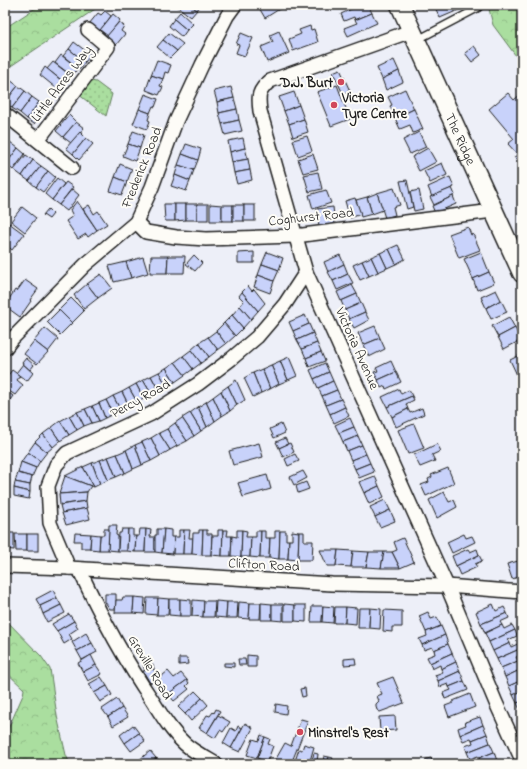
<svg xmlns="http://www.w3.org/2000/svg" width="527" height="769" viewBox="0 0 527 769" font-family="'Indie Flower',sans-serif">
	<defs>
		<pattern id="grass-dots" width="8" height="8" patternUnits="userSpaceOnUse"><rect width="8" height="8" fill="#aade9f"/><path d="M2 2h.1M6 6h.1" fill="none" stroke="#92be88" stroke-width="1.8" stroke-linecap="round"/></pattern>
		<pattern id="forest-crowns" width="20" height="18" patternUnits="userSpaceOnUse"><rect width="20" height="18" fill="#aade9f"/><path d="M2 6a3 3 0 1 1 6 0M12 15a3 3 0 1 1 6 0" fill="none" stroke="#92be88"/></pattern>
	</defs>
	<rect width="100%" height="100%" fill="#edeff8"/>
	<filter id="ink" filterUnits="userSpaceOnUse"><feTurbulence type="fractalNoise" baseFrequency=".025" numOctaves="2"/><feDisplacementMap in="SourceGraphic" scale="8" xChannelSelector="R" yChannelSelector="G"/><feConvolveMatrix kernelMatrix="1 2 1 2 8 2 1 2 1" color-interpolation-filters="sRGB"/></filter>
	<g filter="url(#ink)">
		<path fill="url(#grass-dots)" stroke="#637d5e" d="M91 81 96 82 112 94 106 116 78 94Z"/>
		<g fill="url(#forest-crowns)" stroke="#637d5e">
			<path d="M40 5H101L5 70V28Z"/>
			<path d="M494 5H522V62L516 56 493 25 489 9Z"/>
			<path d="M5 619 41 656 50 669 57 716 66 755 70 764H5V736L23 695 24 689 5 671Z"/>
		</g>
		<g fill="#c8d2fa" stroke="#1c1c1c">
			<path d="M178 5H190L197 10 191 17 177 6Z"/>
			<path d="M190 5H201L197 10Z"/>
			<path d="M261 5H279L281 8 265 18 258 6Z"/>
			<path d="M360 5H368L372 13 355 20 354 17 344 21 341 14Z"/>
			<path d="M434 5H470L440 18Z"/>
			<path d="M105 11 111 16 99 32 89 24 98 13 101 15Z"/>
			<path d="M180 12 193 24 187 30 174 19Z"/>
			<path d="M372 13 377 23 348 36 344 28 357 23 355 20Z"/>
			<path d="M113 14 120 20 108 36 100 30Z"/>
			<path d="M174 19 187 30 182 37 169 26Z"/>
			<path d="M119 22 124 26 121 31 125 34 116 45 106 37Z"/>
			<path d="M310 26 311 30 314 29 318 42 293 51 289 39 301 34 299 30Z"/>
			<path d="M279 31 289 53 267 62 261 47 273 42 270 35Z"/>
			<path d="M169 33 183 44 177 51 163 40Z"/>
			<path d="M241 33 253 38 245 56 236 53 239 45 236 44Z"/>
			<path d="M163 40 177 51 170 58 157 47Z"/>
			<path d="M74 42 91 55 85 62 69 49Z"/>
			<path d="M474 46 481 55 472 62 465 53Z"/>
			<path d="M69 49 85 62 80 69 63 56Z"/>
			<path d="M61 55 78 68 72 76 55 63Z"/>
			<path d="M157 60 171 65 168 73 165 72 163 79 151 75Z"/>
			<path d="M394 60 399 71 382 79 377 68Z"/>
			<path d="M53 62 70 75 64 82 47 69Z"/>
			<path d="M45 67 62 81 56 88 40 75Z"/>
			<path d="M340 69 350 91 343 94 333 72Z"/>
			<path d="M399 71 403 82 386 90 382 79Z"/>
			<path d="M151 75 163 79 160 86 163 87 159 95 146 90Z"/>
			<path d="M5 76 10 80 5 87Z"/>
			<path d="M10 80 18 86 5 102V87Z"/>
			<path d="M337 85 350 119 331 126 317 92Z"/>
			<path d="M18 86 25 91 12 108 5 102Z"/>
			<path d="M231 87 234 98 217 102 214 91Z"/>
			<path d="M405 89 414 109 395 118 390 106 392 105 388 97Z"/>
			<path d="M25 91 32 97 20 113 12 108Z"/>
			<path d="M294 92 299 105 284 111 279 97Z"/>
			<path d="M508 93 514 100 522 93V166L514 157 518 155 508 144 514 139 489 109Z"/>
			<path d="M145 94 158 99 155 107 153 106 150 113 139 109Z"/>
			<path d="M32 97 39 102 27 119 20 113Z"/>
			<path d="M234 98 237 109 219 113 217 102Z"/>
			<path d="M39 102 47 108 34 124 27 119Z"/>
			<path d="M299 105 304 119 289 124 284 111Z"/>
			<path d="M139 109 150 113 148 120 150 121 147 129 133 124Z"/>
			<path d="M237 109 239 120 222 124 219 113Z"/>
			<path d="M414 109 423 129 413 133 410 125 400 129 395 118Z"/>
			<path d="M69 115 76 122 63 137 56 131Z"/>
			<path d="M304 119 308 132 293 137 289 124Z"/>
			<path d="M239 120 242 131 225 135 222 124Z"/>
			<path d="M76 122 84 128 71 143 63 137Z"/>
			<path d="M133 131 144 135 140 148 128 144Z"/>
			<path d="M80 132 86 138 73 154 66 148Z"/>
			<path d="M419 132 426 147 410 154 403 140Z"/>
			<path d="M307 136 312 151 298 156 293 140Z"/>
			<path d="M5 138 10 142 5 149Z"/>
			<path d="M86 138 93 144 79 160 73 154Z"/>
			<path d="M243 138 245 148 230 152 228 141Z"/>
			<path d="M10 142 18 148 6 164 5 149Z"/>
			<path d="M128 144 140 148 135 161 123 156Z"/>
			<path d="M186 144 201 149 198 160 182 154Z"/>
			<path d="M18 148 25 154 13 170 6 164Z"/>
			<path d="M245 148 248 159 232 162 230 152Z"/>
			<path d="M428 148 436 162 419 171 412 157Z"/>
			<path d="M182 154 198 160 194 170 178 165Z"/>
			<path d="M313 154 318 169 303 173 298 159Z"/>
			<path d="M26 155 33 160 22 176 14 170Z"/>
			<path d="M248 159 250 170 234 173 232 162Z"/>
			<path d="M33 160 41 166 29 181 22 176Z"/>
			<path d="M442 163 447 175 430 183 424 171Z"/>
			<path d="M120 164 132 169 127 182 115 177Z"/>
			<path d="M178 165 194 170 190 181 175 175Z"/>
			<path d="M41 166 48 171 36 187 29 181Z"/>
			<path d="M250 170 252 180 237 184 234 173Z"/>
			<path d="M48 171 55 177 43 192 36 187Z"/>
			<path d="M318 172 322 189 309 192 304 175Z"/>
			<path d="M175 175 190 181 186 191 171 186Z"/>
			<path d="M115 177 127 182 122 195 110 191Z"/>
			<path d="M450 177 454 187 432 197 428 187Z"/>
			<path d="M57 178 64 184 52 200 45 194Z"/>
			<path d="M407 180 413 207 407 209 400 181Z"/>
			<path d="M66 182 73 187 59 205 52 200Z"/>
			<path d="M394 188 400 205 393 207 395 215 385 218 377 193Z"/>
			<path d="M452 188 455 195 434 205 430 197Z"/>
			<path d="M72 189 79 195 67 211 59 205Z"/>
			<path d="M326 190 331 203 313 209 309 195Z"/>
			<path d="M419 190 423 209 414 211 410 192Z"/>
			<path d="M377 193 383 210 372 214 367 197Z"/>
			<path d="M453 196 456 204 435 213 432 206Z"/>
			<path d="M367 197 372 214 361 217 356 200Z"/>
			<path d="M355 198 361 214 350 218 345 201Z"/>
			<path d="M77 201 97 230 88 237 86 234 78 239 66 221 73 216 70 210Z"/>
			<path d="M164 204H175V221H165Z"/>
			<path d="M175 204H186V220L175 221Z"/>
			<rect x="186" y="204" width="11" height="16"/>
			<rect x="197" y="204" width="11" height="16"/>
			<path d="M210 204 222 205V221H210Z"/>
			<path d="M89 205 94 214 98 211 107 224 97 230 83 209Z"/>
			<rect x="222" y="205" width="11" height="16"/>
			<rect x="233" y="205" width="11" height="16"/>
			<rect x="244" y="205" width="11" height="16"/>
			<path d="M22 207 36 218 25 232 11 221Z"/>
			<path d="M333 207 335 225 319 227 317 209Z"/>
			<path d="M48 209 53 214 49 219 43 215Z"/>
			<path d="M9 223 24 234 12 250 5 244V229Z"/>
			<path d="M468 227 471 235 473 234 480 250 459 258 449 234Z"/>
			<path d="M398 245 405 259 396 264 389 249Z"/>
			<path d="M389 249 396 264 387 268 380 253Z"/>
			<path d="M254 252V263H238V253Z"/>
			<path d="M267 252 283 258 279 270 262 264Z"/>
			<path d="M481 252 489 272 473 279 464 259Z"/>
			<path d="M380 253 387 268 378 272 371 257Z"/>
			<path d="M194 255 202 263 195 271 186 264Z"/>
			<path d="M340 255 344 264 328 272 324 262Z"/>
			<path d="M151 256H168L167 273H150Z"/>
			<path d="M168 256H185L184 273H167Z"/>
			<path d="M143 257 148 273 131 278 126 262Z"/>
			<path d="M371 257 378 272 369 276 362 261Z"/>
			<path d="M362 261 369 276 360 280 353 265Z"/>
			<path d="M126 262 131 278 114 282 109 266Z"/>
			<path d="M262 264 279 270 274 281 258 275Z"/>
			<path d="M344 264 348 274 333 281 328 272Z"/>
			<path d="M489 272 494 283 477 290 473 279Z"/>
			<path d="M101 274 112 288 98 298 87 284Z"/>
			<path d="M348 274 353 283 337 290 333 281Z"/>
			<path d="M258 275 274 281 270 293 254 287Z"/>
			<path d="M25 280 38 289 30 300 31 301 20 317 5 306V305L15 290 17 291Z"/>
			<path d="M87 284 98 298 84 309 74 295Z"/>
			<path d="M352 285 357 294 341 301 337 292Z"/>
			<path d="M248 286 252 291 254 289 265 303 258 311 242 292Z"/>
			<path d="M496 290 501 300 486 308 481 297Z"/>
			<path d="M242 292 258 311 251 319 240 306 244 301 239 296Z"/>
			<path d="M357 294 361 303 345 310 341 301Z"/>
			<path d="M71 298 84 311 72 323 59 310Z"/>
			<path d="M501 300 507 312 491 319 486 308Z"/>
			<path d="M361 303 365 312 349 319 345 310Z"/>
			<path d="M240 306 251 319 243 328 232 315Z"/>
			<path d="M59 310 72 323 60 335 47 322Z"/>
			<path d="M365 312 369 320 354 328 349 319Z"/>
			<path d="M232 315 243 328 235 336 224 323Z"/>
			<path d="M305 315 309 324 293 331 289 322Z"/>
			<path d="M509 317 515 328 498 337 492 326Z"/>
			<path d="M224 323 235 336 226 344 216 331Z"/>
			<path d="M309 324 313 333 297 340 293 331Z"/>
			<path d="M375 326 380 338 363 345 358 333Z"/>
			<path d="M45 328 58 339 48 352 34 341Z"/>
			<path d="M515 328 521 340 504 349 498 337Z"/>
			<path d="M216 331 226 344 218 350 208 337Z"/>
			<path d="M313 333 317 343 302 349 297 340Z"/>
			<path d="M208 337 218 350 209 357 199 343Z"/>
			<path d="M380 338 385 349 369 357 363 345Z"/>
			<path d="M34 341 48 352 37 364 24 354Z"/>
			<path d="M199 343 209 357 201 363 191 350Z"/>
			<path d="M317 343 321 352 306 358 302 349Z"/>
			<path d="M191 350 201 363 193 369 183 356Z"/>
			<path d="M321 352 325 361 309 367 306 358Z"/>
			<path d="M522 354V372L517 375 510 360Z"/>
			<path d="M183 356 193 369 185 375 175 362Z"/>
			<path d="M289 357 297 376 288 380 280 361Z"/>
			<path d="M26 358 34 365 30 370 22 363Z"/>
			<path d="M280 361 288 380 279 384 271 365Z"/>
			<path d="M391 361 396 372 378 380 374 372 378 371 376 368Z"/>
			<path d="M175 362 185 375 175 382 166 368Z"/>
			<path d="M325 363 329 372 314 379 310 370Z"/>
			<path d="M23 364 33 373 27 381 16 373Z"/>
			<path d="M271 365 279 384 270 389 262 369Z"/>
			<path d="M166 368 175 382 167 387 159 372Z"/>
			<path d="M262 369 270 389 261 393 253 373Z"/>
			<path d="M12 370 20 376 17 380 23 385 15 395 5 388V379Z"/>
			<path d="M159 372 167 387 159 391 151 376Z"/>
			<path d="M329 372 333 381 318 388 314 379Z"/>
			<path d="M396 372 401 382 386 389 385 386 381 388 378 380Z"/>
			<path d="M522 372V385L517 375Z"/>
			<path d="M253 373 261 393 253 397 244 378Z"/>
			<path d="M151 376 159 391 152 395 143 380Z"/>
			<path d="M143 380 152 395 144 399 136 384Z"/>
			<path d="M236 380 245 400 237 405 228 386Z"/>
			<path d="M333 381 337 390 322 396 318 388Z"/>
			<path d="M136 384 144 399 137 402 129 388Z"/>
			<path d="M228 386 237 405 230 411 221 391Z"/>
			<path d="M129 388 137 402 129 406 122 392Z"/>
			<path d="M399 389 401 394 409 390 412 396 387 407 382 397Z"/>
			<path d="M5 390 13 396 7 404 5 403Z"/>
			<path d="M337 390 341 399 326 405 322 396Z"/>
			<path d="M221 391 230 411 222 416 213 397Z"/>
			<path d="M122 392 129 406 121 411 113 396Z"/>
			<path d="M113 396 121 411 113 414 106 400Z"/>
			<path d="M412 396 414 400 406 404 408 409 392 417 387 407Z"/>
			<path d="M213 397 222 416 215 421 206 402Z"/>
			<path d="M341 399 345 407 330 414 326 405Z"/>
			<path d="M106 400 113 414 105 418 99 403Z"/>
			<path d="M206 402 215 421 207 427 198 407Z"/>
			<path d="M99 403 105 418 99 421 92 406Z"/>
			<path d="M92 406 99 421 92 423 85 409Z"/>
			<path d="M198 407 207 427 201 431 190 413Z"/>
			<path d="M345 407 349 416 334 423 330 414Z"/>
			<path d="M422 408 424 414 396 427 392 417 408 409 410 413Z"/>
			<path d="M85 409 92 423 84 426 77 412Z"/>
			<path d="M77 412 84 426 77 430 69 416Z"/>
			<path d="M190 413 201 431 194 436 182 418Z"/>
			<path d="M69 416 77 430 69 435 60 421Z"/>
			<path d="M182 418 194 436 187 441 175 423Z"/>
			<path d="M350 418 354 427 339 433 335 425Z"/>
			<path d="M60 421 69 435 60 441 51 428Z"/>
			<path d="M175 423 187 441 177 446 167 429Z"/>
			<path d="M281 424 285 433 274 438 270 429Z"/>
			<path d="M414 424 424 448 408 454 398 430Z"/>
			<path d="M354 427 358 436 343 442 339 433Z"/>
			<path d="M51 428 60 441 53 447 43 434Z"/>
			<path d="M167 429 177 446 170 450 159 433Z"/>
			<path d="M159 433 170 450 160 456 151 438Z"/>
			<path d="M43 434 53 447 47 452 35 442Z"/>
			<path d="M358 436 362 445 347 451 343 442Z"/>
			<path d="M151 438 160 456 151 461 142 442Z"/>
			<path d="M285 438 288 444 279 448 276 442Z"/>
			<path d="M35 442 47 452 40 461 28 452Z"/>
			<path d="M142 442 151 461 142 465 135 445Z"/>
			<path d="M259 443 263 457 233 465 229 451Z"/>
			<path d="M290 443 294 452 283 457 279 448Z"/>
			<path d="M437 444 441 451 432 455 435 461 420 467 414 455Z"/>
			<path d="M135 445 142 465 133 469 126 450Z"/>
			<path d="M362 445 366 454 351 460 347 451Z"/>
			<path d="M126 450 133 469 125 473 117 454Z"/>
			<path d="M28 452 40 461 36 468 21 462Z"/>
			<path d="M117 454 125 473 116 477 108 457Z"/>
			<path d="M295 454 299 461 288 466 285 459Z"/>
			<path d="M366 454 370 463 355 469 351 460Z"/>
			<path d="M108 457 116 477 108 480 100 460Z"/>
			<path d="M100 460 108 480 100 484 92 463Z"/>
			<path d="M21 462 36 468 32 477 18 473Z"/>
			<path d="M92 463 100 484 94 487 83 467Z"/>
			<path d="M370 463 374 472 359 478 355 469Z"/>
			<path d="M83 467 94 487 91 486 65 476Z"/>
			<path d="M448 468 454 483 426 496 421 485 429 482 428 479 432 477 431 475Z"/>
			<path d="M303 471 307 478 294 485 290 477Z"/>
			<path d="M18 473 32 477 30 485 15 482Z"/>
			<path d="M267 475 271 489 243 497 238 483Z"/>
			<path d="M65 476 91 486 87 492 59 494Z"/>
			<path d="M375 476 379 486 364 493 359 482Z"/>
			<path d="M15 482 30 485V492L14 488Z"/>
			<path d="M306 482 309 489 298 493 296 486Z"/>
			<path d="M379 486 384 497 369 504 364 493Z"/>
			<path d="M14 488 30 492 29 499 14 496Z"/>
			<path d="M87 492 86 501 60 505 59 494Z"/>
			<path d="M444 492 449 502 454 500 457 507 437 518 429 500Z"/>
			<path d="M385 500 390 510 375 517 370 507Z"/>
			<path d="M86 501 87 508 62 513 60 505Z"/>
			<path d="M87 508 90 519 66 525 62 513Z"/>
			<path d="M390 510 395 521 380 527 375 517Z"/>
			<path d="M109 525H117L116 535 118 536V551L108 550Z"/>
			<path d="M104 529H109L108 550H99L100 535H104Z"/>
			<path d="M122 529H128L127 551H118L119 533H121Z"/>
			<path d="M128 529H133V536H136L135 552 127 551Z"/>
			<path d="M140 529H146L145 552H135L136 536H139Z"/>
			<path d="M146 529 151 530 150 537H155V552H145Z"/>
			<path d="M157 529H164L162 553 155 552V535H157Z"/>
			<path d="M164 529 171 530V537H174L173 554 162 553Z"/>
			<path d="M179 530H184L183 554H173L174 537H179Z"/>
			<path d="M184 530H190L189 538H193L192 554H183Z"/>
			<path d="M199 530H203L202 555 192 554 193 533H199Z"/>
			<path d="M203 530H207V534H212L211 555H202Z"/>
			<path d="M218 530H223L222 556 211 555 212 536H218Z"/>
			<path d="M223 530H228L227 536H232L231 556H222Z"/>
			<path d="M237 530H242L241 557 231 556 232 536 237 537Z"/>
			<path d="M242 530 247 531 246 537H251L250 557H241Z"/>
			<path d="M256 531H261L260 558 250 557 251 537H256Z"/>
			<path d="M261 531H265V538H270L269 558H260Z"/>
			<path d="M275 531H280L279 559 269 558 270 538H275Z"/>
			<path d="M280 531H286V540H289L288 559H279Z"/>
			<path d="M292 531 299 532 298 560 288 559 289 540H292Z"/>
			<path d="M299 532H304V541H313L312 560H298Z"/>
			<path d="M5 533H14V550L5 549Z"/>
			<path d="M75 533 91 534 90 548H81V541H74Z"/>
			<path d="M15 534H27V551H16Z"/>
			<rect x="27" y="534" width="11" height="17"/>
			<path d="M91 534 100 535 99 550 90 549Z"/>
			<path d="M464 534 466 538 472 536 475 542 452 553 447 542Z"/>
			<path d="M403 538 414 562 400 568 392 552 397 550 394 542Z"/>
			<path d="M468 549 470 552 477 549 479 555 456 566 452 556Z"/>
			<path d="M320 550H338L336 566H327Z"/>
			<path d="M338 550 353 551 351 567 336 566Z"/>
			<path d="M353 551 369 552 366 567H351Z"/>
			<path d="M369 552H384L381 568 366 567Z"/>
			<path d="M384 552H392L400 568H381Z"/>
			<path d="M479 555 482 561 475 564 477 567 460 575 456 566Z"/>
			<path d="M522 560V576L512 579 507 564Z"/>
			<path d="M53 590 57 598 40 606 36 599Z"/>
			<path d="M105 594H116V609H110L105 602Z"/>
			<path d="M123 597H134L133 613H115L116 600H122Z"/>
			<path d="M134 597 145 598 144 614 133 613Z"/>
			<path d="M57 598 61 605 43 614 40 606Z"/>
			<path d="M147 598H158L157 615 146 614Z"/>
			<path d="M158 598 169 599 168 615H157Z"/>
			<path d="M169 599H180V616L169 615Z"/>
			<path d="M180 599 191 600V616H180Z"/>
			<path d="M193 600 204 601 203 617 192 616Z"/>
			<path d="M204 601H215L214 617H203Z"/>
			<path d="M216 601 227 602 226 618 215 617Z"/>
			<path d="M227 602H238L237 618H226Z"/>
			<path d="M239 602 250 603 249 619 238 618Z"/>
			<path d="M250 603H261L260 619H249Z"/>
			<path d="M261 603 272 604V620H261Z"/>
			<path d="M272 604H283V621L272 620Z"/>
			<path d="M284 604 295 605V621H284Z"/>
			<path d="M493 604 496 611 504 607 507 613 481 624 476 612Z"/>
			<path d="M61 605 65 613 47 622 43 614Z"/>
			<path d="M295 605H306V622L295 621Z"/>
			<path d="M312 606H323L322 622H311Z"/>
			<path d="M323 606 334 607 333 623 322 622Z"/>
			<path d="M335 607H346L345 623H334Z"/>
			<path d="M346 607 357 608 356 624 345 623Z"/>
			<path d="M359 608H370L369 628H358Z"/>
			<path d="M370 608 381 609 380 629 369 628Z"/>
			<path d="M384 610 402 611V627H392V632L383 631Z"/>
			<path d="M428 612 431 619 437 617 441 626 426 632 419 616Z"/>
			<path d="M507 613 509 618 500 622 502 625 485 633 481 624Z"/>
			<path d="M69 614 74 621 57 631 52 624Z"/>
			<path d="M74 621 78 628 69 634 72 639 64 644 57 631Z"/>
			<path d="M502 625 504 629 512 625 515 630 489 642 485 633Z"/>
			<path d="M441 626 445 635 422 645 419 639 427 636 426 632Z"/>
			<path d="M515 630 517 636 508 640 510 643 493 651 489 642Z"/>
			<path d="M86 633 92 643 77 651 72 642Z"/>
			<path d="M445 635 448 644 434 650 432 647 424 650 422 645Z"/>
			<path d="M92 643 97 652 82 660 77 651Z"/>
			<path d="M510 643 511 647 520 643 522 648 497 659 493 651Z"/>
			<path d="M448 644 452 653 430 663 427 657 435 654 434 650Z"/>
			<path d="M522 648V655L516 657 518 661 501 668 497 659Z"/>
			<path d="M452 653 456 662 441 669 440 665 432 669 430 663Z"/>
			<path d="M91 655 96 665 83 672 78 663Z"/>
			<path d="M247 655 256 656V667H247Z"/>
			<path d="M179 658H187L188 664 179 665Z"/>
			<path d="M355 658 356 664 344 665V659Z"/>
			<path d="M238 659H245L246 665H239Z"/>
			<path d="M518 661 519 664 522 663V669L505 677 501 668Z"/>
			<path d="M456 662 460 671 438 681 435 675 443 672 441 669Z"/>
			<path d="M224 663H234V667L224 666Z"/>
			<path d="M153 664 154 669 145 671 143 665Z"/>
			<path d="M96 665 102 674 88 681 83 672Z"/>
			<path d="M154 669 158 678 150 683 143 671Z"/>
			<path d="M522 669V680L509 686 505 677Z"/>
			<path d="M168 671 174 678 181 673 187 680 168 694 157 680Z"/>
			<path d="M460 671 464 681 449 687 448 684 440 687 438 681Z"/>
			<path d="M101 677 107 686 94 693 89 684Z"/>
			<path d="M393 677 404 703 380 712 377 710 376 707V704L379 701 377 696 382 694 377 683Z"/>
			<path d="M187 680 189 683 186 686 189 689 174 701 168 694Z"/>
			<path d="M522 680V691L513 695 509 686Z"/>
			<path d="M464 681 468 690 445 699 443 693 451 690 449 687Z"/>
			<path d="M107 686 112 695 100 702 94 693Z"/>
			<path d="M305 688 306 696 302 697 300 689Z"/>
			<path d="M195 691 202 698 185 714 178 707Z"/>
			<path d="M522 691V701L517 703 513 695Z"/>
			<path d="M470 694 475 707 449 717 445 706 453 703V701Z"/>
			<path d="M202 698 208 705 191 721 185 714Z"/>
			<path d="M117 699 122 708 108 717 102 709Z"/>
			<path d="M522 701V712H521L517 703Z"/>
			<path d="M276 704 287 706 286 714 275 712Z"/>
			<path d="M122 708 128 717 113 726 108 717Z"/>
			<path d="M216 709 220 711 207 733 199 728 207 715 210 716 213 712 214 713Z"/>
			<path d="M218 715 230 722 223 732 220 730 215 738 207 733Z"/>
			<path d="M395 716 396 730 380 731 379 717Z"/>
			<path d="M480 717 483 725 460 735 458 728 466 725 465 722Z"/>
			<path d="M301 719 308 721 291 764H273L285 743 291 746Z"/>
			<path d="M245 723 253 728 240 752 231 748Z"/>
			<path d="M133 725 139 733 125 743 120 735Z"/>
			<path d="M483 725 487 734 472 740 471 738 463 741 460 735Z"/>
			<path d="M238 726 242 728 231 748 223 743 231 728 236 731Z"/>
			<path d="M139 733 145 741 131 751 125 743Z"/>
			<path d="M487 734 490 743 467 752 465 746 473 743 472 740Z"/>
			<path d="M261 735 265 737 257 758 247 755 253 739 259 741Z"/>
			<path d="M265 737 270 739 268 744 273 746 267 762 257 758Z"/>
			<path d="M490 743 494 752 479 758 478 756 470 759 467 752Z"/>
			<path d="M304 744 314 747 309 764H294L299 749 302 750Z"/>
			<path d="M150 751 156 758 149 764H140L138 761Z"/>
			<path d="M494 752 497 761 491 764H472L480 761 479 758Z"/>
			<path d="M314 753 318 754 317 762H320L319 764H311Z"/>
			<path d="M324 756 329 757 327 764H319L320 762 323 763Z"/>
			<path d="M329 757 333 758 331 764H327Z"/>
			<path d="M156 758 162 764H149Z"/>
			<path d="M431 758 433 764H428L426 759Z"/>
		</g>
		<g fill="none" stroke-linecap="round" stroke-linejoin="round">
			<g stroke="#1c1c1c" stroke-width="9">
				<path id="lane" d="M417 40 478 8 481 5"/>
			</g>
			<g stroke="#1c1c1c" stroke-width="16">
				<g id="street">
					<path d="M411 31 270 81C258 91 258 96 260 111L306 272 447 586 496 703 522 760"/>
					<path d="M5 114 72 168"/>
					<path d="M38 140 108 47 88 30"/>
					<path d="M136 222 146 232 176 237 206 239 295 236 493 211"/>
					<path d="M5 348 12 339 85 265 136 222 152 187 176 121 202 65 227 16 235 5"/>
					<path d="M5 566 69 568 332 584 447 586 522 592"/>
					<path d="M69 568 50 523 48 486 56 465 67 453 151 414 198 384 231 359 257 337 285 304 306 272"/>
					<path d="M79 569C100 614 124 659 152 700 162 716 172 732 185 744 194 752 206 758 216 764"/>
				</g>
			</g>
			<g stroke="#1c1c1c" stroke-width="21">
				<g id="secondary">
					<path id="s1" d="M400 5 522 273"/>
				</g>
			</g>
			<use href="#lane" stroke="#fdfcf7" stroke-width="6"/>
			<use href="#street" stroke="#fdfcf7" stroke-width="13"/>
			<use href="#secondary" stroke="#fdfcf7" stroke-width="18"/>
		</g>
	</g>
	<g fill="#d1495b" stroke="#fdfcf7" stroke-width="1.5">
		<circle cx="341" cy="82" r="4"/>
		<circle cx="334" cy="105" r="4"/>
		<circle cx="300" cy="732" r="4"/>
	</g>
	<g text-anchor="middle" stroke-width="4" stroke-linejoin="round" paint-order="stroke">
		<g font-size="14" font-weight="bold" fill="#1c1c1c" stroke="#fdfcf7" text-anchor="start">
			<text x="333" y="87" text-anchor="end">D.J. Burt</text>
			<text x="342" y="102">Victoria<tspan x="342" dy="16">Tyre Centre</tspan></text>
			<text x="308" y="737">Minstrel's Rest</text>
		</g>
		<g font-size="14" fill="#1c1c1c" stroke="#fdfcf7">
			<text transform="translate(61 83) rotate(-53)" y="5">Little Acres Way</text>
			<text dy="5" stroke="none"><textPath href="#s1" startOffset="147">The Ridge</textPath></text>
			<text transform="translate(141 167) rotate(-68)" y="5">Frederick Road</text>
			<text transform="translate(311 216) rotate(-6)" y="5">Coghurst Road</text>
			<text transform="translate(358 348) rotate(66)" y="5">Victoria Avenue</text>
			<text transform="translate(140 398) rotate(-29)" y="5">Percy Road</text>
			<text transform="translate(264 564) rotate(3)" y="5">Clifton Road</text>
			<text transform="translate(151 667) rotate(59)" y="5">Greville Road</text>
		</g>
	</g>
	<rect width="527" height="769" fill="none" stroke="#fdfcf7" stroke-width="20"/>
	<rect x="10" y="10" width="507" height="749" fill="none" stroke="#1c1c1c" stroke-width="1.5" filter="url(#ink)"/>
</svg>
